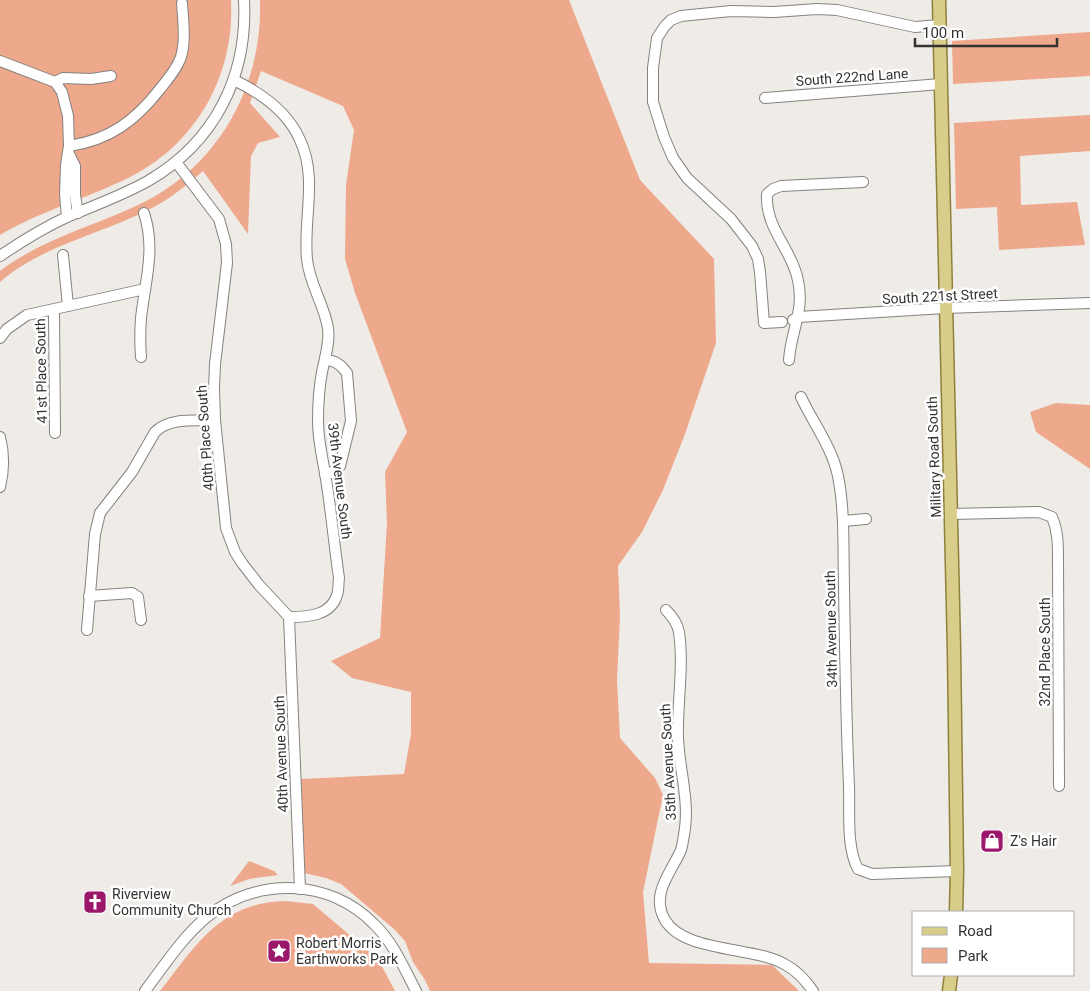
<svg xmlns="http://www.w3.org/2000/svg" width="1090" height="991" viewBox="0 0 1090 991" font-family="Roboto,sans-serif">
	<rect width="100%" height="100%" fill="#efece8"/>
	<g fill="#eea88b">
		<path d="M0 0H231C235 73 198 142 132 176 89 198 42 210 0 235Z"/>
		<path d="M260 0H569L640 180 714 259 716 343 685 434 663 490 642 532 618 566 620 616 617 680 620 738 655 778 663 795 643 892 649 963 772 965 799 991H430L425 980 413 962 405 941 395 930 341 884 326 878 304 873 301 779 404 774 411 734V692L352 678 331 661 380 638 387 523 385 472 407 432 355 293 345 259 346 185 354 130 343 106 261 71 250 103 280 137 258 143 251 156 248 234 203 171C187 185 172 197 154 207 103 234 44 244 0 282V271C43 238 96 226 144 202 220 164 263 84 260 0Z"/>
		<path d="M1090 32V76L953 84 952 41Z"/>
		<path d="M1090 115V151L1020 156 1021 205 1077 202 1085 245 999 250 997 207 956 209 954 123Z"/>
		<path d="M1056 403 1090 405V469L1036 432 1030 412Z"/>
		<path d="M249 861 274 871 278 875 249 879 230 886Z"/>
		<path d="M286 901 313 904 378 959 395 991H160C196 945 221 902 286 901Z"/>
	</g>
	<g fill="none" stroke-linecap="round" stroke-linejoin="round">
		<g stroke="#85827e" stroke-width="12">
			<g id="minor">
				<path d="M0 61 55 82"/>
				<path d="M234 80C261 93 288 112 300 140 318 178 303 219 307 259 309 283 324 304 328 328 330 343 325 357 322 372 319 388 318 405 318 421 318 440 322 456 325 473 331 508 334 544 339 578 338 584 339 590 337 595 331 616 307 617 289 617"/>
				<path d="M55 82 62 92 68 116 69 146 66 165 65 194 67 217"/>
				<path d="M55 82 63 78 91 79 111 76"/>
				<path d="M765 98 941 84"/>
				<path d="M69 146C110 140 136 120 160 89 168 79 177 69 181 57 186 40 183 20 182 3"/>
				<path d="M69 154 75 166V195L78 213"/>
				<path d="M176 162 219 219 226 244 227 263 215 364 214 389 215 420 226 528 235 552 242 563 259 585 289 617"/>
				<path d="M63 255 68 306"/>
				<path d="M0 256C22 241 45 227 69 216 96 205 123 195 148 181 215 142 248 76 244 0"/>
				<path d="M54 310 55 433"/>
				<path d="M793 320 798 317 945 308 1090 303"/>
				<path d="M782 322 764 323 760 272 758 259 752 246 731 219 687 178 673 158 664 137 653 102V68L657 38 665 26 671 20 681 16 731 11 774 12 817 9 837 10 915 27 940 25"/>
				<path d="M0 338 7 329 27 315 145 289"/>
				<path d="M141 357C140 344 140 331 141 318 145 282 156 249 144 213"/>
				<path d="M325 359 335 362 341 366 347 373 351 421 340 466 331 473 325 474"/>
				<path d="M789 360C791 329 806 309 797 276 789 246 765 227 767 194L773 189 781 186 863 182"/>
				<path d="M801 397C813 423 832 447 838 476 845 511 843 550 844 586 845 653 846 720 849 786 850 811 846 847 858 869L872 874 957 871"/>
				<path d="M0 437C4 453 4 471 0 487"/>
				<path d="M951 514 1039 512 1052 517C1058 531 1058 544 1058 559L1059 786"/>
				<path d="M843 521 866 519"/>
				<path d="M89 596 132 593 138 597 141 620"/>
				<path d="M666 610C672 616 677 622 679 632 684 667 677 703 678 738 679 767 689 799 685 828 684 835 683 843 681 850 671 873 650 894 665 920 684 953 755 946 786 965 797 971 806 981 813 991"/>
				<path d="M289 617 300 889"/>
				<path d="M87 630 95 534 100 513 132 472 155 432C170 417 196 421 215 420"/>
				<path d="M145 991C164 966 183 936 208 916 258 877 328 878 374 924 393 942 404 968 416 991"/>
			</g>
		</g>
		<g stroke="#8f813b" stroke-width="15">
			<g id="major">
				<path d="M939 0 954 650 957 871 956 912"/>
				<path d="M949 991 951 975"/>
			</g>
		</g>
		<use href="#minor" stroke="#fff" stroke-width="10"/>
		<use href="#major" stroke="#d9cd8c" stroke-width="12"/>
	</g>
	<defs>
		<g id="shop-square" transform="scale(1.25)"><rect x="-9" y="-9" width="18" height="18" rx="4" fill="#9b176a" stroke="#fff"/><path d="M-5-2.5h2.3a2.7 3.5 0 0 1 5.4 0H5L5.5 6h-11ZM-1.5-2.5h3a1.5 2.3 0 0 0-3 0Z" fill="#fff"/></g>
		<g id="church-square" transform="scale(1.25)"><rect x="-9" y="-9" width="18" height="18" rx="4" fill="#9b176a" stroke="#fff"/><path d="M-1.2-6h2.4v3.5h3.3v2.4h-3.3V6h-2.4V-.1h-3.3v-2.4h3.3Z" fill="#fff"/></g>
		<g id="sight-square" transform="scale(1.25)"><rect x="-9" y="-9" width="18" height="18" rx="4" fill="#9b176a" stroke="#fff"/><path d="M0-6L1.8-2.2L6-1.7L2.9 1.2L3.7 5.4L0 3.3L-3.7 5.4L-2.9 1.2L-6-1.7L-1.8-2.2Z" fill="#fff"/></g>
	</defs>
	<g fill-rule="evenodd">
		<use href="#shop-square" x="992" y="841"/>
		<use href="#church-square" x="95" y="902"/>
		<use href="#sight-square" x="279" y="951"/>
	</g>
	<g text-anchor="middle" stroke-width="5" stroke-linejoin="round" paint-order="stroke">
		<g font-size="14" fill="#353332" stroke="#fff">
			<text transform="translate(852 77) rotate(-4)" y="5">South 222nd Lane</text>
			<text transform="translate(940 296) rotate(-3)" y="5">South 221st Street</text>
			<text transform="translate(41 371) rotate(-91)" y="5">41st Place South</text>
			<text transform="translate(205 438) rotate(-94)" y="5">40th Place South</text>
			<text transform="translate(934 457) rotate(-92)" y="5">Military Road South</text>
			<text transform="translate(340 481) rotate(83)" y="5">39th Avenue South</text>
			<text transform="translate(831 629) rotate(-91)" y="5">34th Avenue South</text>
			<text transform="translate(1045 652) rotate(-90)" y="5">32nd Place South</text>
			<text transform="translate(281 754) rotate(-92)" y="5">40th Avenue South</text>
			<text transform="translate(668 762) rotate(-93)" y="5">35th Avenue South</text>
		</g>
		<g font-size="14" fill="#353332" stroke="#fff" text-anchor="start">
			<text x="1010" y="846">Z's Hair</text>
			<text x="112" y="899">Riverview<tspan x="112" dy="16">Community Church</tspan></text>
			<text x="296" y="948">Robert Morris<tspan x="296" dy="16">Earthworks Park</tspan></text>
		</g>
	</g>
	<rect x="912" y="911" width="162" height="65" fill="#ffffff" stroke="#aeadad"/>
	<rect x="922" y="927" width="25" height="8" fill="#d9cd8c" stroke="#aeadad"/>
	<text x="958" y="936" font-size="15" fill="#353332">Road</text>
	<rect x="922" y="948" width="25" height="15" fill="#eea88b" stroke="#aeadad"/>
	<text x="958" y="961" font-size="15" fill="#353332">Park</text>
	<path d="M915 38v8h142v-8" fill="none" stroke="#353332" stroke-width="2.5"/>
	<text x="922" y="38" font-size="15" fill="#353332" stroke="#ffffff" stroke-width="4" paint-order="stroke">100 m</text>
</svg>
